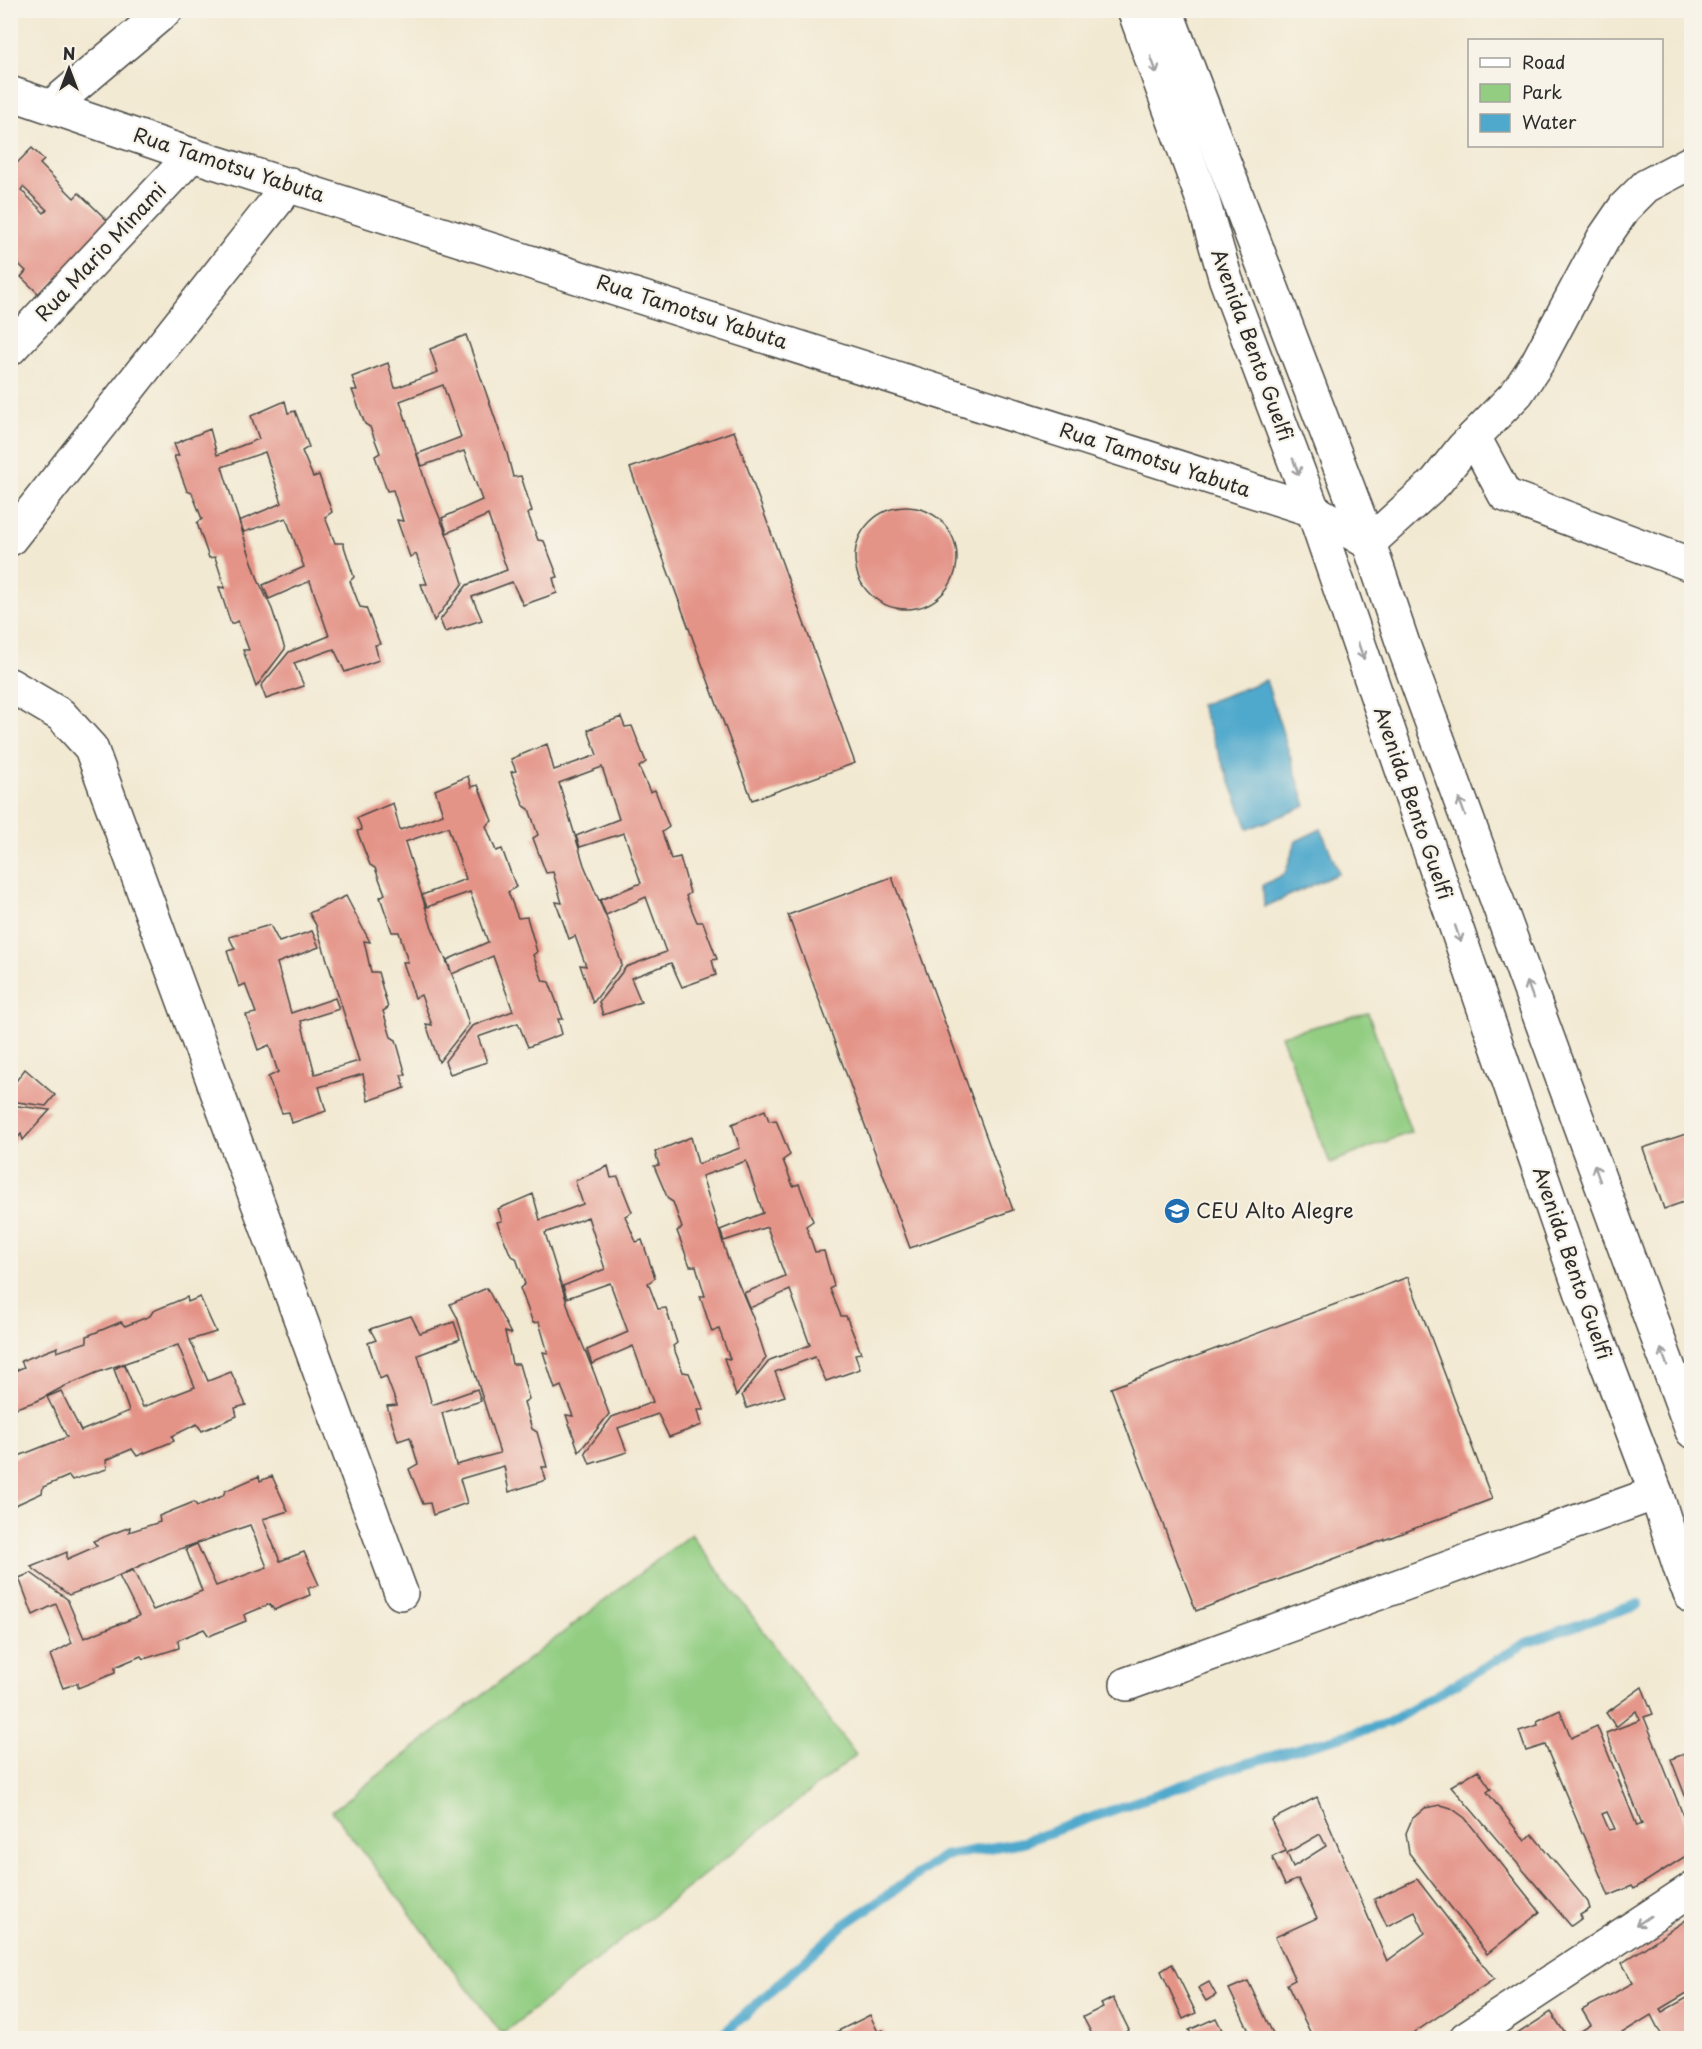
<svg xmlns="http://www.w3.org/2000/svg" width="1702" height="2049" viewBox="0 0 1702 2049" font-family="'Playpen Sans',sans-serif">
	<rect width="100%" height="100%" fill="#f7f3e8"/>
	<filter id="ink" filterUnits="userSpaceOnUse"><feTurbulence type="fractalNoise" baseFrequency=".0167" numOctaves="2"/><feDisplacementMap in="SourceGraphic" scale="12" xChannelSelector="R" yChannelSelector="G"/><feConvolveMatrix kernelMatrix="1 2 1 2 8 2 1 2 1" color-interpolation-filters="sRGB"/></filter>
	<filter id="wash" filterUnits="userSpaceOnUse"><feTurbulence type="fractalNoise" baseFrequency=".008" numOctaves="4" result="noise"/><feDisplacementMap in="SourceGraphic" scale="24" xChannelSelector="R" yChannelSelector="G"/><feGaussianBlur stdDeviation="1.35" result="paint"/><feColorMatrix in="noise" values="0 0 0 0 0 0 0 0 0 0 0 0 0 0 0 0 0 1.4 0 .05"/><feComposite in="paint" operator="in"/></filter>
	<g filter="url(#wash)">
		<rect width="100%" height="100%" fill="#f2e9d2"/>
		<g fill="#92cd82" stroke="#5e7c56" stroke-width="1.5">
			<path d="M1368 1013 1411 1132 1330 1163 1281 1035Z"/>
			<path d="M691 1534 856 1755 502 2034 332 1811Z"/>
		</g>
		<g fill="#4fa9cc" stroke="#3d6a7c" stroke-width="1.5">
			<path d="M1266 680 1306 806 1248 829 1200 705Z"/>
			<path d="M1321 829 1339 873 1264 907 1263 885 1285 874 1296 841Z"/>
		</g>
		<g fill="none" stroke-linecap="round" stroke-linejoin="round">
			<path stroke="#4fa9cc" stroke-width="10" d="M719 2038 844 1925 944 1856 1023 1842 1231 1768 1388 1723 1526 1643 1638 1604"/>
		</g>
		<g id="blocks">
			<g fill="#e49387" fill-rule="evenodd">
				<path d="M32 148 44 160 40 164 74 198 79 193 112 225 40 295 21 277 26 271 10 256V170ZM23 187 47 210 44 213 21 190Z"/>
				<path d="M466 335 507 453 513 477 521 476 532 511 528 514 538 540 544 541 558 577 553 578 557 593 523 605 512 582 472 597 482 620 445 632 440 620 467 585 507 570 488 515 447 533 442 518 482 500 464 451 422 466 417 454 461 437 443 385 400 401 426 484 450 543 463 583 434 621 421 584H427L416 554 410 557 397 520 403 521 393 490 387 491 375 456 380 453 370 427 365 424 352 390H357L352 377 388 363 395 388 438 372 430 349Z"/>
				<path d="M285 401 288 413 295 411 309 447 302 451 313 477 319 475 332 512 325 517 335 543H343L354 577 350 581 360 607 366 608 380 644 375 645 379 660 345 672 334 649 294 663 304 686 266 699 261 686 289 652 329 636 310 581 269 599 263 585 304 567 286 518 244 532 239 521 282 503 265 452 222 467 248 550 259 582 272 609 285 649 256 687 243 650H249L238 621 231 624 219 587 225 588 215 557 209 558 197 523 202 519 192 493 187 491 174 456H179L174 444 210 429 217 455 259 439 251 416Z"/>
				<path d="M734 431 855 763 752 800 630 468Z"/>
				<circle cx="906" cy="558" r="51"/>
				<path d="M621 717 625 727 632 726 646 762 639 767 650 792 655 790 669 827 662 832 671 859 680 857 690 893 686 896 697 922H703L717 959 712 960 716 975 682 987 671 963 631 978 641 1002 603 1015 599 1002 626 967 666 952 646 897 606 915 600 900 641 883 624 833 580 847 576 836 619 819 602 767 559 783 584 865 609 924 622 965 593 1003 580 965 586 966 575 936 569 939 556 902 562 903 553 872 546 873 533 838 538 835 529 809 524 806 511 772 516 771 511 759 547 744 554 770 597 755 588 730Z"/>
				<path d="M468 776 471 787 478 785 492 821 486 826 496 851 502 849 516 887 508 892 518 918 527 917 537 952 533 955 543 981 549 982 563 1019H558L562 1034 528 1047 518 1023 478 1037 487 1062 450 1074 445 1061 472 1026 513 1011 493 956 452 974 447 960 488 942 470 892 427 907 422 895 466 879 448 827 405 842 431 925 456 984 469 1024 439 1062 426 1024 432 1025 421 995 415 998 403 962H408L399 932H392L380 897 385 894 375 868 370 865 357 831 362 830 357 818 393 803 400 830 443 814 435 790Z"/>
				<path d="M892 877 1013 1210 910 1248 788 915Z"/>
				<path d="M346 896 370 942 364 941 371 972H378L388 1008 383 1011 391 1037 396 1040 406 1075H401L405 1088 368 1101 363 1074 319 1087 326 1111 292 1123 289 1112 282 1113 268 1077 278 1072 269 1045 258 1050 246 1015 256 1013 245 984 239 987 227 951 235 949 229 937 270 925 279 942 312 931 319 947 277 963 291 1013 335 998 339 1009 301 1021 315 1074 359 1061 316 925 309 913Z"/>
				<path d="M25 1069 55 1095 46 1106 10 1101V1089Z"/>
				<path d="M10 1105 50 1110 23 1140 21 1134 10 1147Z"/>
				<path d="M765 1110 769 1121 776 1120 790 1155 783 1160 793 1186 799 1184 813 1221 806 1226 815 1252 824 1251 834 1286 830 1289 841 1316H846L861 1353 855 1354 860 1369 826 1381 815 1357 775 1372 785 1396 747 1408 742 1395 770 1360 810 1345 790 1290 750 1308 744 1293 785 1276 767 1227 724 1241 720 1230 763 1213 746 1161 702 1176 728 1259 753 1318 766 1358 736 1396 724 1358 730 1359 719 1329 712 1332 700 1296H705L696 1266H690L677 1231 682 1228 673 1202 668 1199 654 1166 659 1165 655 1152 691 1137 698 1164 740 1148 732 1124Z"/>
				<path d="M1692 1132V1199L1664 1209 1643 1148Z"/>
				<path d="M608 1166 611 1178 618 1177 632 1212 625 1216 636 1242 642 1240 655 1278 648 1283 658 1309 666 1308 677 1343 673 1346 683 1372 689 1373 704 1410H698L702 1425 669 1437 658 1414 618 1428 627 1452 590 1464 585 1452 612 1417 653 1402 633 1346 592 1364 587 1350 628 1332 610 1283 567 1298 563 1286 605 1269 588 1217 545 1233 571 1316 595 1375 609 1414 579 1452 566 1415 573 1416 561 1386 555 1389 543 1352 548 1353 539 1322 533 1323 520 1288 525 1284 516 1258 511 1256 497 1222 502 1221 498 1209 533 1194 540 1220 583 1204 575 1181Z"/>
				<path d="M1408 1277 1492 1499 1196 1611 1111 1388Z"/>
				<path d="M487 1288 511 1334 505 1332 512 1364H519L529 1399 524 1402 532 1429 537 1432 547 1467H542L546 1480 509 1492 504 1466 460 1479 467 1503 433 1515 430 1503 423 1504 409 1469 418 1464 410 1437 398 1441 387 1406 397 1405 386 1376 380 1379 368 1343 376 1340 370 1329 411 1316 420 1333 454 1322 460 1339 418 1355 432 1405 477 1389 481 1401 442 1413 456 1465 500 1453 457 1317 450 1304Z"/>
				<path d="M187 1297 188 1302 200 1297 216 1332 190 1340 208 1381 231 1372 246 1405 235 1408 237 1416 202 1431 197 1424 172 1436 174 1441 137 1456 132 1449 106 1460 107 1469 72 1480 69 1476 43 1487 42 1493 11 1507V1459L67 1437 47 1397 61 1391 81 1431 129 1411 114 1369 124 1364 143 1407 195 1387 178 1345 96 1373 63 1387 37 1401 10 1410V1373L24 1367 21 1361 58 1347 57 1352 87 1342V1336L121 1322 125 1326 150 1316 153 1311Z"/>
				<path d="M259 1476 260 1481 272 1476 288 1511 263 1519 280 1561 304 1552 319 1585 308 1588 310 1595 274 1610 270 1604 244 1615 246 1621 209 1636 204 1629 178 1640 179 1648 144 1659 141 1656 115 1667V1673L78 1688V1683L63 1688 50 1655 72 1643 56 1604 33 1615 19 1578 31 1573 67 1599 84 1638 139 1616 119 1576 133 1570 153 1610 202 1591 186 1549 197 1544 216 1586 267 1567 250 1525 168 1553 109 1580 69 1595 31 1567 67 1552V1559L97 1546 93 1541 130 1527 129 1532 160 1522 159 1516 194 1502 197 1506 223 1496 225 1491Z"/>
				<path d="M1642 1687 1653 1714 1644 1717 1687 1825 1692 1823V1852L1634 1889 1632 1886 1609 1896 1545 1745 1526 1751 1519 1731 1538 1725 1537 1721 1560 1710 1571 1738 1597 1726 1637 1826 1642 1824 1606 1733 1640 1720 1636 1711 1616 1727 1606 1713ZM1607 1812 1615 1829 1609 1830 1602 1814Z"/>
				<path d="M1692 1751V1811H1691L1671 1759Z"/>
				<path d="M1478 1770 1491 1789 1487 1792 1525 1841 1532 1834 1588 1902 1590 1909 1580 1915 1582 1918 1571 1926 1451 1786Z"/>
				<path d="M1317 1797 1387 1961 1425 1933 1415 1912 1387 1926 1374 1899 1417 1879 1494 1979 1406 2038H1313L1287 1984 1295 1980 1275 1937 1317 1918 1298 1879 1285 1885 1272 1857 1286 1851 1271 1820ZM1320 1834 1326 1846 1293 1867 1287 1853Z"/>
				<path d="M1441 1805 1451 1808 1465 1818 1540 1912 1487 1954 1409 1853 1406 1833 1412 1819 1425 1808Z"/>
				<path d="M1692 1916V1990L1660 2009 1662 2012 1692 1995V2038H1663L1651 2015 1614 2038H1570L1591 2025 1582 2010 1633 1983 1622 1963Z"/>
				<path d="M1172 1964 1196 2013 1183 2019 1161 1971Z"/>
				<path d="M1248 1981 1275 2038H1238L1250 2033 1229 1989Z"/>
				<path d="M1209 1982 1216 1995 1206 2001 1198 1988Z"/>
				<path d="M1113 1998 1129 2030 1125 2033 1127 2038H1094L1083 2017 1103 2007 1101 2004Z"/>
				<path d="M1551 2012 1568 2038H1511Z"/>
				<path d="M870 2015 878 2032 883 2030 888 2038H827L826 2037Z"/>
				<path d="M1216 2018 1226 2038H1193L1189 2030Z"/>
			</g>
		</g>
	</g>
	<g filter="url(#ink)">
		<use href="#blocks" fill-opacity="0" stroke="#494844" stroke-width="1.5"/>
		<g fill="none" stroke-linecap="round" stroke-linejoin="round">
			<g stroke="#494844" stroke-width="36">
				<g id="minor">
					<path d="M10 93 192 155 1313 510 1369 543 1436 482 1463 448 1517 393 1537 363 1603 239 1625 207 1646 186 1692 162"/>
					<path d="M52 106 166 10"/>
					<path d="M10 349 192 155"/>
					<path d="M1474 437 1505 495 1692 565"/>
					<path d="M10 539 290 184"/>
					<path d="M10 685 61 715 91 748 401 1593"/>
					<path d="M1127 1684 1656 1493"/>
					<path d="M1466 2038 1692 1889"/>
				</g>
			</g>
			<g stroke="#494844" stroke-width="36">
				<g id="major">
					<path d="M1134 10 1203 201 1226 280 1313 510 1595 1332 1656 1493 1684 1580 1692 1597"/>
					<path d="M1166 10 1369 543 1404 647 1692 1431"/>
				</g>
			</g>
			<use href="#minor" stroke="#fff" stroke-width="33"/>
			<use href="#major" stroke="#fff" stroke-width="33"/>
		</g>
		<defs><path id="oneway-shaft" d="M-6 0H5M1.5-3L5.5 0L1.5 3" fill="none" stroke-width="1.6" stroke-linecap="round" stroke-linejoin="round" transform="scale(1.5)"/></defs>
		<g stroke="#a0a0a0">
			<use href="#oneway-shaft" transform="translate(1154 65) rotate(70)"/>
			<use href="#oneway-shaft" transform="translate(1296 467) rotate(69)"/>
			<use href="#oneway-shaft" transform="translate(1361 651) rotate(71)"/>
			<use href="#oneway-shaft" transform="translate(1462 807) rotate(-110)"/>
			<use href="#oneway-shaft" transform="translate(1458 934) rotate(71)"/>
			<use href="#oneway-shaft" transform="translate(1530 990) rotate(-110)"/>
			<use href="#oneway-shaft" transform="translate(1597 1173) rotate(-110)"/>
			<use href="#oneway-shaft" transform="translate(1664 1357) rotate(-110)"/>
			<use href="#oneway-shaft" transform="translate(1643 1921) rotate(146)"/>
		</g>
	</g>
	<defs>
		<g id="school-disc" transform="scale(1.35)"><circle r="9.5" fill="#1f6fb2" stroke="#f7f3e8"/><path d="M0-5L7-2L0 1L-7-2ZM-4 1L0 2.5L4 1V4Q0 6-4 4Z" fill="#fff"/></g>
	</defs>
	<g fill-rule="evenodd">
		<use href="#school-disc" x="1177" y="1211"/>
	</g>
	<g text-anchor="middle" stroke-width="4.5" stroke-linejoin="round" paint-order="stroke">
		<g font-size="20" fill="#2b2b2b" stroke="#f7f3e8">
			<text transform="translate(229 165) rotate(18)" y="7">Rua Tamotsu Yabuta</text>
			<text transform="translate(101 252) rotate(-47)" y="7">Rua Mario Minami</text>
			<text transform="translate(692 312) rotate(18)" y="7">Rua Tamotsu Yabuta</text>
			<text transform="translate(1252 345) rotate(70)" y="7">Avenida Bento Guelfi</text>
			<text transform="translate(1155 460) rotate(18)" y="7">Rua Tamotsu Yabuta</text>
			<text transform="translate(1413 803) rotate(71)" y="7">Avenida Bento Guelfi</text>
			<text transform="translate(1572 1263) rotate(71)" y="7">Avenida Bento Guelfi</text>
		</g>
		<g font-size="20" fill="#2b2b2b" stroke="#f7f3e8" text-anchor="start">
			<text x="1196" y="1218">CEU Alto Alegre</text>
		</g>
	</g>
	<rect width="1702" height="2049" fill="none" stroke="#f7f3e8" stroke-width="36"/>
	<rect x="1468" y="39" width="195" height="108" fill="#f7f3e8" stroke="#a5a39c" stroke-width="1.5"/>
	<rect x="1480" y="58" width="30" height="9" fill="#ffffff" stroke="#a5a39c" stroke-width="1.5"/>
	<text x="1522" y="69" font-size="18" fill="#2b2b2b">Road</text>
	<rect x="1480" y="84" width="30" height="18" fill="#92cd82" stroke="#a5a39c" stroke-width="1.5"/>
	<text x="1522" y="99" font-size="18" fill="#2b2b2b">Park</text>
	<rect x="1480" y="114" width="30" height="18" fill="#4fa9cc" stroke="#a5a39c" stroke-width="1.5"/>
	<text x="1522" y="129" font-size="18" fill="#2b2b2b">Water</text>
	<g transform="translate(69 69)" stroke="#f7f3e8" stroke-width="4.5" paint-order="stroke">
	<path d="M0-4.5L10 22L0 15L-10 22Z" fill="#2b2b2b"/>
	<text y="-9" font-size="16" font-weight="bold" text-anchor="middle" fill="#2b2b2b">N</text>
	</g>
</svg>
